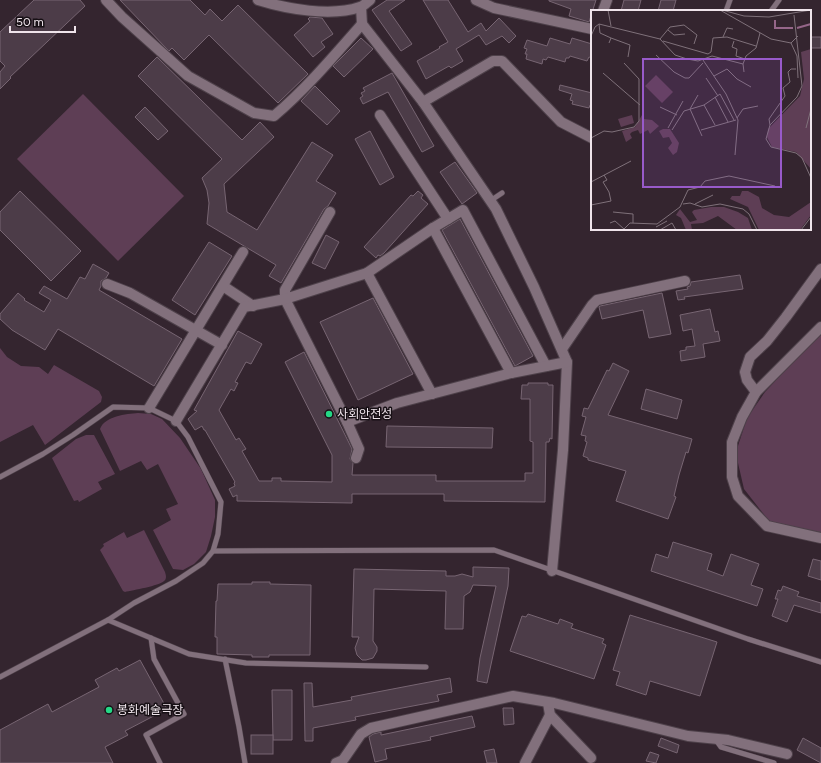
<svg xmlns="http://www.w3.org/2000/svg" width="821" height="763" viewBox="0 0 821 763" font-family="Figtree,'Noto Sans KR',sans-serif">
	<rect width="100%" height="100%" fill="#34252f"/>
	<g fill="#5e3e55">
		<path d="M83 94 184 196 118 261 17 159Z"/>
		<path d="M821 335V534L769 521 744 489 738 463 737 449 747 418 765 392 801 353Z"/>
		<path d="M0 344V348L7 357 21 366 39 367 48 374 54 365 99 391 102 397 101 402 45 445 33 425 0 442Z"/>
		<path d="M138 413 151 414 162 419 180 438 201 469 215 500V517L211 536 206 552 194 564 183 570 173 569 153 530 171 520 166 509 178 504 158 464 147 470 141 461 120 471 100 429C105 416 126 414 138 413Z"/>
		<path d="M86 435H94L115 474 98 482 102 489 79 502 78 500 74 501 52 458 76 439Z"/>
		<path d="M144 530 165 572C166 575 167 579 164 581 159 586 133 590 125 592L123 591 100 550 104 546 103 544 124 532 127 538Z"/>
	</g>
	<g fill="#4c3c48" stroke="#776572">
		<path d="M34 0H80L85 6 10 77 11 78 0 89V72L5 66 0 61V32Z"/>
		<path d="M120 0H190L205 15 210 9 222 21 238 5 308 74 278 103 209 35 184 60 172 48 169 51 166 48Z"/>
		<path d="M387 0H405L389 11 412 44 401 51 372 10Z"/>
		<path d="M423 0H448L468 32 481 23 486 31 499 18 516 36 509 43 502 36 486 45 479 35 456 49 463 61 451 68 449 66 426 79 417 61 440 48 439 47 448 42Z"/>
		<path d="M549 0H596L589 22 569 16 571 9 549 1Z"/>
		<path d="M624 0H641L638 11H621Z"/>
		<path d="M661 0H676L673 11H658Z"/>
		<path d="M310 17 322 18 333 34 321 42 325 47 313 57 294 35 310 21 308 19Z"/>
		<rect x="810" y="37" width="11" height="11"/>
		<path d="M361 38 373 49 344 77 333 66Z"/>
		<path d="M550 38 570 44 572 38 592 44V58L589 57 587 61 570 56 569 58H566L565 62 548 57 546 60 543 59 542 64 526 59 527 54H525L527 49 524 48 527 40 547 46Z"/>
		<path d="M157 57 242 140 260 122 274 137 224 184 227 212 257 230 312 142 333 155 316 181 336 193 328 206 324 209 281 283 269 276 276 265 207 224 209 203 207 190 202 178 222 159 138 76Z"/>
		<path d="M392 73 434 146 422 152 388 92 363 104 360 98 363 96 361 93 365 91 363 88Z"/>
		<path d="M560 85 592 93V106L590 105 589 108 572 104 573 101 570 100 572 94 559 90Z"/>
		<path d="M315 86 340 111 327 125 301 101Z"/>
		<path d="M145 107 168 131 158 140 135 117Z"/>
		<path d="M370 131 394 177 380 185 355 139Z"/>
		<path d="M455 162 477 193 462 204 440 172Z"/>
		<path d="M20 191 81 251 51 281 0 230V212Z"/>
		<path d="M418 191 423 195 421 198 428 204 384 253 380 256 378 255 376 258 364 247 411 195 413 196Z"/>
		<path d="M460 219 533 356 515 366 442 230Z"/>
		<path d="M326 235 339 242 325 269 312 263Z"/>
		<path d="M209 242 232 256 195 315 172 300Z"/>
		<path d="M93 264 109 273 106 278 101 281V286L99 290 182 339 154 386 58 329 45 350 12 330 0 319V314L18 293 25 299 24 300 44 312 51 300 39 293 44 286 67 299 80 277 85 279Z"/>
		<path d="M740 275 743 289 684 297 685 299 678 300 676 291 688 289 687 287 690 286 691 282Z"/>
		<path d="M662 293 671 334 649 338 643 310 602 319 599 307 600 306Z"/>
		<path d="M373 298 413 374 358 400 320 322Z"/>
		<path d="M710 309 715 332 718 331 720 341 703 344 705 357 681 361 680 351 686 350V347L695 346 692 329 683 331 680 315Z"/>
		<path d="M238 331 262 344 251 364 246 362 235 382 238 383 234 391 231 389 219 410 236 440 239 438 246 449 242 451 259 481H272V478H281V481L332 482V455L285 362 304 352 352 449 350 459 353 463 352 475H436V481H525V473H533V442L530 441V399H521L522 385H528V383H548V385H553L552 439 550 438 549 442H546L545 502 444 501V494H352V503L237 501V495L233 497 229 489 235 486 234 483 235 482 205 430H204L202 426 195 430 188 419 197 411 194 410Z"/>
		<path d="M613 363 629 371 608 415 692 439 688 453 686 452 679 475 674 496 676 497 668 519 616 501 626 471 588 460V458L583 456 587 442 585 441 586 436 581 435 586 417 582 416 584 408 588 409 607 370 609 371Z"/>
		<path d="M646 389 682 400 677 419 641 409Z"/>
		<path d="M387 426 493 428 492 448 386 447Z"/>
		<path d="M673 542 712 554 707 570 723 576 731 554 759 564 751 585 763 589 757 606 651 571 656 554 668 558Z"/>
		<path d="M813 559 821 561V580L808 576Z"/>
		<path d="M473 567 509 568 508 586 487 683 477 681 480 658 496 586 473 585 470 592 464 596 463 629H445L446 591 374 589 373 641 377 647V651L373 658 366 660H362L357 655 355 648 359 637H352L354 569 446 571V576H455L462 574 473 577Z"/>
		<path d="M252 582H270V584L311 585 310 655H269V657H252V655L217 654V637H215L216 601H217L218 584H252Z"/>
		<path d="M783 586 799 592 797 596 821 603V613L794 605 787 622 772 616 778 599H775L778 590 781 591Z"/>
		<path d="M528 614 558 624 560 619 573 624 571 628 604 639 602 643 606 645 594 679 510 651 522 616 526 617Z"/>
		<path d="M630 615 717 642 700 696 650 681 646 695 616 685 620 672 613 670Z"/>
		<path d="M140 660 167 709 125 731 128 735 105 747 113 763H0V730L48 704 52 712 99 687 95 680 117 668 119 671Z"/>
		<path d="M450 678 452 692 437 695 439 701 355 717 356 720 313 728V741H305L304 683H312L313 707 352 700 351 697Z"/>
		<path d="M272 690H292V740H273Z"/>
		<path d="M503 708H513L514 724 504 725Z"/>
		<path d="M472 716 475 727 430 737 431 740 385 749 387 759 375 762 369 737 373 734 381 732V735Z"/>
		<rect x="251" y="735" width="22" height="19"/>
		<path d="M661 738 679 745 677 753 658 746Z"/>
		<path d="M803 738 821 748V763L797 750Z"/>
		<path d="M494 749 497 763H487L484 751Z"/>
		<path d="M650 752 659 755 656 763 646 761Z"/>
	</g>
	<g fill="none" stroke-linecap="round" stroke-linejoin="round">
		<g stroke="#4e414a" stroke-width="6">
			<g id="lane">
				<path d="M726 11 730 0"/>
				<path d="M771 11 779 0"/>
				<path d="M490 201 502 193"/>
				<path d="M0 477 43 454 73 435 113 407 149 408 176 421 188 437 221 502 218 534 213 551 203 563 176 581 134 603 108 620 0 677"/>
				<path d="M213 551 494 550 748 639 821 662"/>
				<path d="M108 620 189 654 246 663 426 667"/>
				<path d="M151 638 154 659 184 714 146 735 160 763"/>
				<path d="M225 659 239 727 245 763"/>
				<path d="M716 740 721 747 774 763"/>
			</g>
		</g>
		<g stroke="#4e414a" stroke-width="12">
			<g id="street">
				<path d="M106 0 122 17 188 76 254 113 274 116C306 89 334 56 362 24"/>
				<path d="M258 0C287 9 331 17 360 7 364 6 367 2 370 0"/>
				<path d="M476 0 494 8 592 29"/>
				<path d="M361 7 362 24 423 102 496 209 534 287 567 362 563 450 552 571"/>
				<path d="M603 11 607 0"/>
				<path d="M423 102 493 61H502L561 122 592 138"/>
				<path d="M380 115 448 219"/>
				<path d="M330 212 285 290V299L347 422 359 449 356 458"/>
				<path d="M433 228 511 373"/>
				<path d="M367 273 432 394"/>
				<path d="M107 284 130 293 222 345"/>
				<path d="M223 286 253 306"/>
				<path d="M562 349 592 305 597 300 685 281"/>
				<path d="M756 392 747 380 745 372 750 357 767 341 786 317 821 269"/>
				<path d="M149 408 243 252"/>
				<path d="M176 421 244 307 285 299 367 273 433 228 463 210 546 366"/>
				<path d="M347 422 397 403 511 373 567 362"/>
				<path d="M548 703 550 715 591 758"/>
				<path d="M336 763 343 760 361 734 371 728 513 696 554 703 688 736 728 740 787 754"/>
				<path d="M525 763 550 715"/>
			</g>
		</g>
		<g stroke="#4e414a" stroke-width="12">
			<path id="secondary" d="M821 327 756 392 742 417 732 442V477L738 496 767 526 821 538"/>
		</g>
		<use href="#lane" stroke="#82707c" stroke-width="5"/>
		<use href="#street" stroke="#82707c" stroke-width="10"/>
		<use href="#secondary" stroke="#82707c" stroke-width="10"/>
	</g>
	<g fill="#24d886" stroke="#171015" stroke-width="1.5">
		<circle cx="329" cy="414" r="4"/>
		<circle cx="109" cy="710" r="4"/>
	</g>
	<g text-anchor="middle" stroke-width="3" stroke-linejoin="round" paint-order="stroke">
		<g font-size="12" fill="#efe4eb" stroke="#171015" text-anchor="start">
			<text x="337" y="418">사회안전성</text>
			<text x="117" y="714">봉화예술극장</text>
		</g>
	</g>
	<g transform="translate(591 10)">
		<rect width="220" height="220" fill="#34252f"/>
		<path d="M220 39V159L205 142 181 137 176 127 177 119 209 86 213 69 210 42ZM65 65 82 82 71 93 54 76ZM41 105 43 113 30 117 27 109ZM51 105 53 109 61 110 68 116 59 124 57 120 49 124 47 120 41 122 39 124 41 128 35 132 31 121 44 117ZM72 119H79L88 133 86 142 82 145 77 138 81 133 78 127 72 128 68 121ZM151 181H157L168 187 171 198 183 205 198 207 220 192V205L209 220H168L157 197 139 189 141 186H149ZM120 197H133L147 202 157 208 161 220H146L127 206 112 213 100 214 101 220H95L90 208 85 205 89 199 99 212 106 210 101 202 103 200Z" fill="#5e3e55"/>
		<path fill="none" stroke="#956689" stroke-width="2" d="M184 10V18H202M206 18 220 14"/>
		<path fill="none" stroke="#7f717a" stroke-width="1" d="M17 0 20 16M129 0 180 29 200 33M131 0 153 6 178 7 220 0M203 5 211 76 206 87 179 115 175 129 180 137 205 143 211 148 220 168M77 20 83 25 94 24M0 26 4 17 8 14M132 27 136 18 142 19M20 28 39 35 37 47M69 29 79 17 93 15 106 25 103 34M72 31 117 44 120 42 122 28 136 27 165 36M143 31 141 37 146 39 145 46 154 49M18 33 20 28 9 23 8 14 69 29 84 45 96 49 107 51 121 46 152 54 153 62M65 45 83 62 94 68H98L112 53M112 50 135 84 147 110 144 145M152 54 155 46 165 38 169 23M12 63 49 95M123 66 136 59 146 69 160 77M115 68 127 86M207 68 206 46 200 33 207 26M107 85 99 99 111 126M124 87 137 112M113 95 124 115M69 97 86 105M146 108 152 99 167 96M179 115 178 109 194 86 192 78 199 72 197 62 200 59H205M77 118 92 91M215 118 220 99M81 120 93 101 113 95 129 84 143 110M110 120 145 110M0 128 13 121 21 122 43 117 48 111V69L33 53M0 172 40 151M92 194 99 193 111 197 129 194 152 199 158 204 166 220M104 194 122 185M0 195 20 191 18 182 12 172 16 170 13 165M22 202 42 204V213M0 209V195M19 213 24 211 33 219M65 217 76 211M32 220 39 213 66 214 89 197 97 180 109 177 114 171 138 166 184 176M69 220 81 213 85 220M210 220 220 207"/>
		<path fill="#985aca" fill-opacity="0.15" stroke="#985aca" stroke-width="2" d="M52 49H190V177H52Z"/>
		<rect width="220" height="220" fill="none" stroke="#efe4eb" stroke-width="2"/>
	</g>
	<path d="M10 26v6h65v-6" fill="none" stroke="#efe4eb" stroke-width="2"/>
	<text x="16" y="26" font-size="12" fill="#efe4eb" stroke="#171015" stroke-width="3" paint-order="stroke">50 m</text>
</svg>
